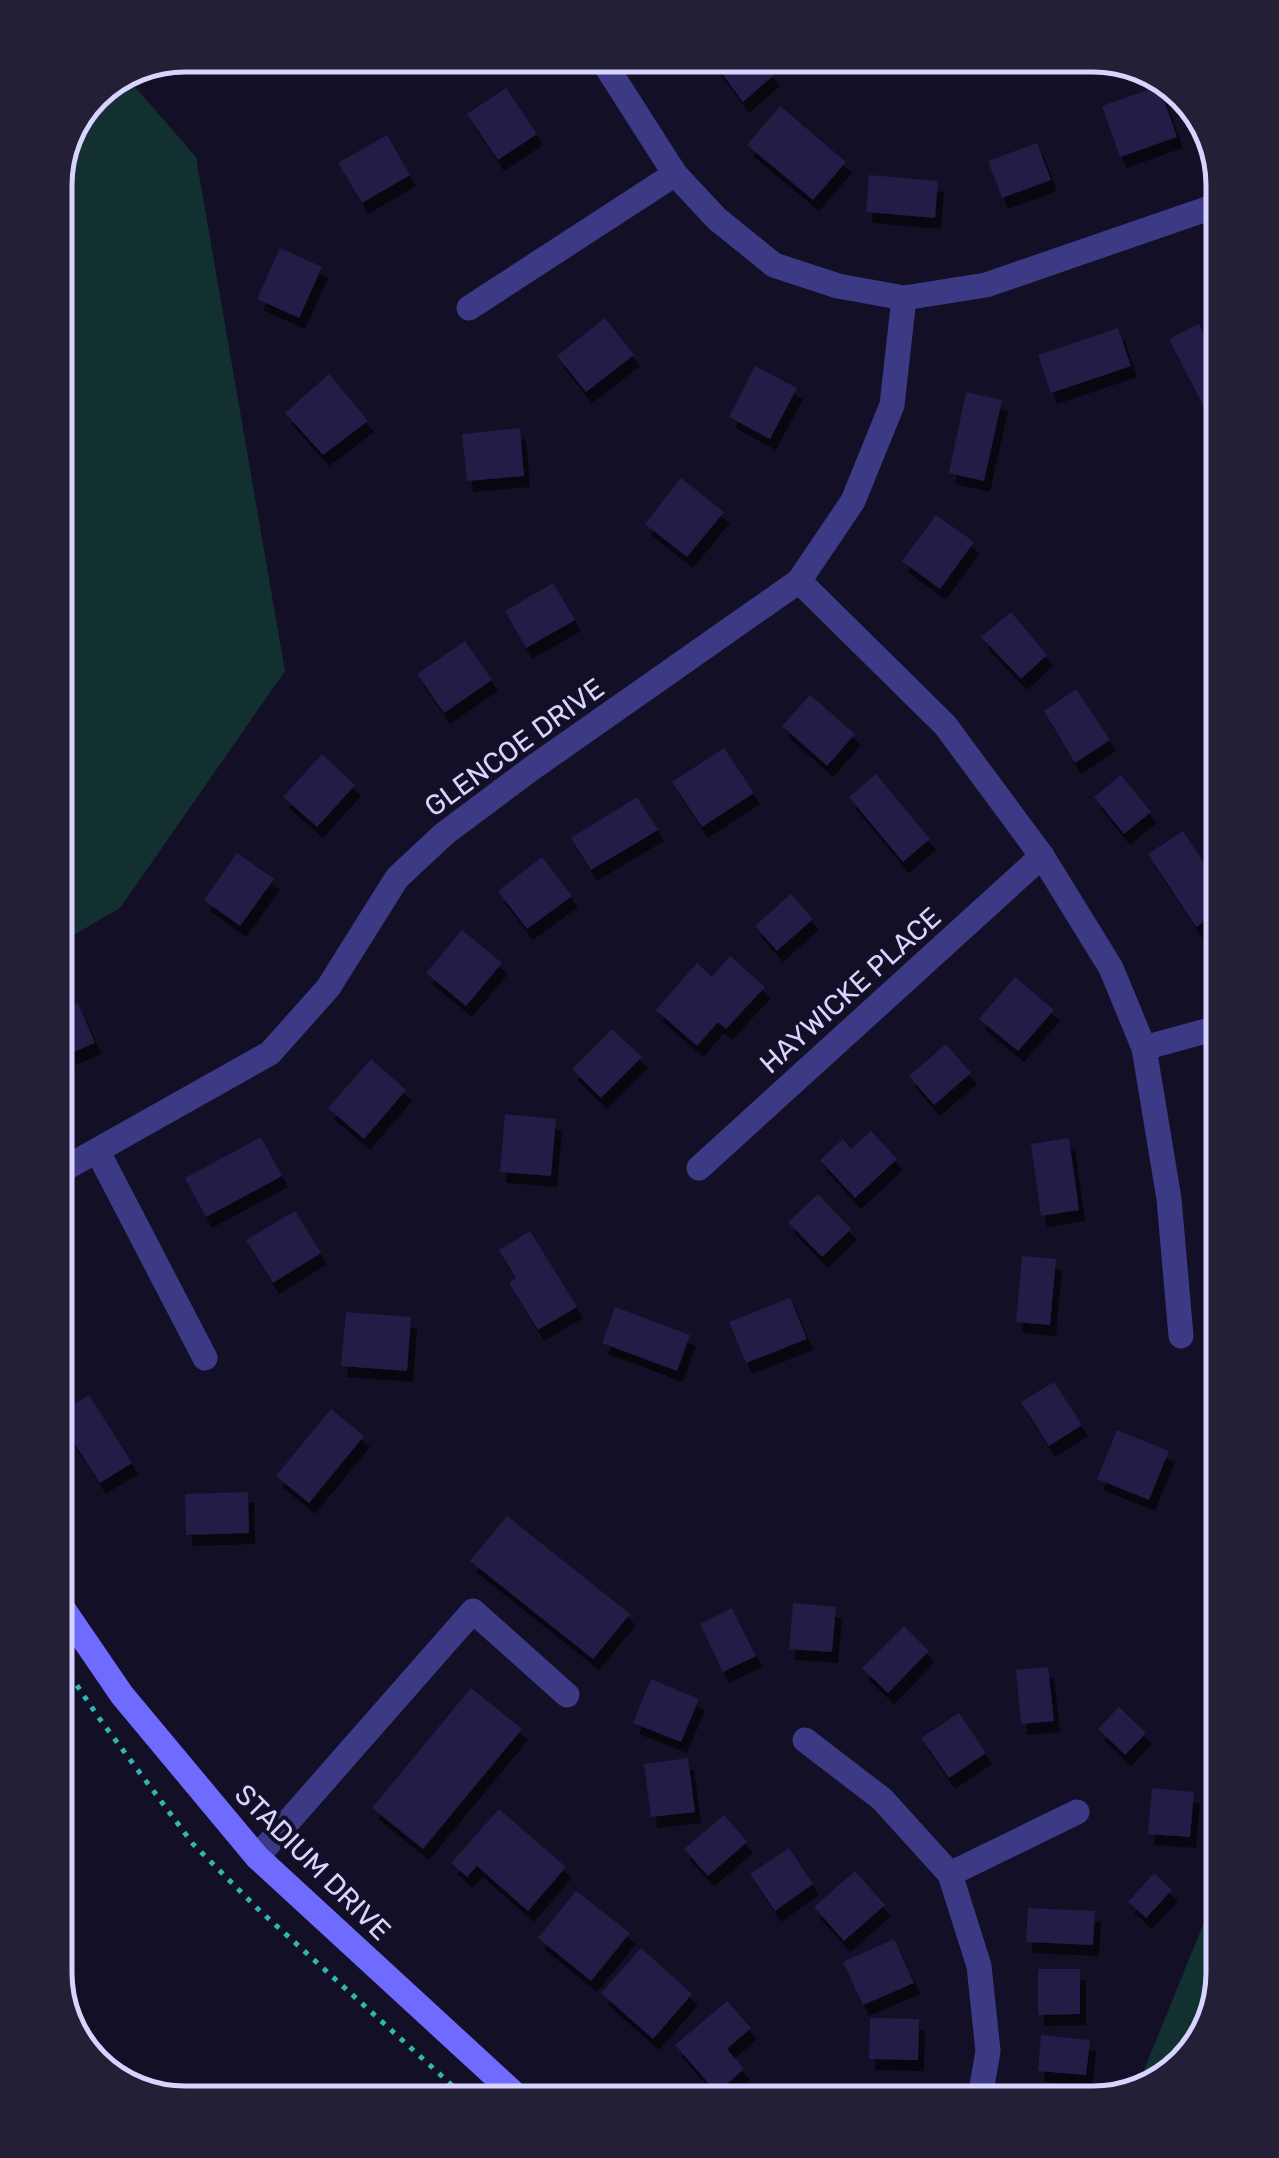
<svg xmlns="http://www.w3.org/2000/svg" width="1279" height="2158" viewBox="0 0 1279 2158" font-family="Rubik,sans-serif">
	<defs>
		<filter id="shadow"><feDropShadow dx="6" dy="11" stdDeviation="0" flood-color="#0009"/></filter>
	</defs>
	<rect width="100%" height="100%" fill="#130f26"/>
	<g fill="#12302f">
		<path d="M128 79 196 157 285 671 120 908 55 946V178L94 93Z"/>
		<path d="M1224 1873V1973L1202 2044 1150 2090H1136Z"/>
	</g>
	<g fill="#241b47" filter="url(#shadow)">
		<path d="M708 55H759L774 75 743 102Z"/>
		<path d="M1159 86 1177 137 1120 157 1102 106Z"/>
		<path d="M506 88 537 134 498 160 467 114Z"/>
		<path d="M780 106 846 162 813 200 747 145Z"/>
		<path d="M387 135 410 175 362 203 338 163Z"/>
		<path d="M1037 143 1051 180 1002 198 988 161Z"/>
		<path d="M869 175 938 181 935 218 866 212Z"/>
		<path d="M280 248 322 267 299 318 257 299Z"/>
		<path d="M605 318 634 355 586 392 557 356Z"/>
		<path d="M1199 324 1224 372V409L1209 417 1169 339Z"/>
		<path d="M1118 328 1131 366 1051 393 1038 355Z"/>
		<path d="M755 366 797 388 770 439 729 417Z"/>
		<path d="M329 374 368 421 323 455 285 413Z"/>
		<path d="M966 392 1002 400 984 481 949 473Z"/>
		<path d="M520 428 524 476 467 481 462 434Z"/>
		<path d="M681 478 724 512 687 557 645 524Z"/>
		<path d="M936 515 974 542 940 589 902 561Z"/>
		<path d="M553 583 575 620 526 648 505 611Z"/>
		<path d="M1011 612 1047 655 1021 679 981 637Z"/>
		<path d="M465 641 492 680 444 713 417 674Z"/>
		<path d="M1076 689 1110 740 1075 763 1044 711Z"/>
		<path d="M810 695 855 734 827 766 782 726Z"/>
		<path d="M724 748 754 793 702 827 672 782Z"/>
		<path d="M322 754 355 785 317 827 283 797Z"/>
		<path d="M876 774 930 839 903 862 849 797Z"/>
		<path d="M1121 775 1151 812 1124 834 1094 797Z"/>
		<path d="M637 797 658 830 591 870 571 838Z"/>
		<path d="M1183 831 1224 894V909L1196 927 1148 854Z"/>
		<path d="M237 853 274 879 240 926 204 900Z"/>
		<path d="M542 857 572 896 527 929 498 891Z"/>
		<path d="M791 894 813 919 777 951 755 926Z"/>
		<path d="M462 930 502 963 466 1006 426 973Z"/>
		<path d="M730 956 765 987 726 1029 718 1022 697 1046 656 1010 697 963 712 977Z"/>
		<path d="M1015 977 1054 1010 1018 1051 979 1019Z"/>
		<path d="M78 1003 95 1043 55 1060V1012Z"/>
		<path d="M612 1029 642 1057 601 1098 572 1069Z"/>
		<path d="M946 1044 971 1073 934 1105 909 1076Z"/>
		<path d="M371 1059 406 1090 364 1139 328 1108Z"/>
		<path d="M505 1114 556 1119 551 1176 500 1172Z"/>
		<path d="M871 1131 897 1159 855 1198 820 1160 843 1139 851 1149Z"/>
		<path d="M261 1137 282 1176 206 1217 185 1178Z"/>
		<path d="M1069 1138 1079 1210 1041 1216 1031 1144Z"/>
		<path d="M818 1194 851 1229 822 1257 788 1222Z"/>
		<path d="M295 1211 321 1253 273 1283 246 1240Z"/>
		<path d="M530 1231 577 1307 538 1330 509 1283 516 1278 499 1250Z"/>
		<path d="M1022 1256 1056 1259 1050 1325 1016 1322Z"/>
		<path d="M790 1298 807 1339 746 1363 729 1322Z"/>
		<path d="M615 1307 690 1335 677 1371 602 1343Z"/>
		<path d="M346 1312 411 1317 407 1371 341 1366Z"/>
		<path d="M1054 1382 1082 1425 1049 1446 1021 1402Z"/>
		<path d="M89 1395 132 1463 100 1483 56 1415Z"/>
		<path d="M331 1409 364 1436 309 1503 276 1476Z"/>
		<path d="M1117 1430 1169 1451 1149 1500 1097 1479Z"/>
		<path d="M248 1492 249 1533 186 1535 185 1494Z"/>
		<path d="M507 1516 630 1614 593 1659 470 1561Z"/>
		<path d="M793 1603 836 1607 832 1652 789 1649Z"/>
		<path d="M732 1608 756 1656 723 1672 700 1624Z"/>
		<path d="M904 1626 929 1651 888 1693 862 1668Z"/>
		<path d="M1048 1667 1054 1721 1021 1724 1016 1670Z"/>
		<path d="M651 1679 699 1699 681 1742 633 1723Z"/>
		<path d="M471 1688 522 1729 423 1849 372 1808Z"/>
		<path d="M1119 1707 1146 1733 1125 1755 1098 1729Z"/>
		<path d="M959 1713 986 1753 949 1778 921 1738Z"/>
		<path d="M688 1758 695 1812 651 1817 644 1764Z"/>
		<path d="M1152 1788 1194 1792 1190 1837 1148 1834Z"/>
		<path d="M499 1809 566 1867 528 1911 477 1866 467 1877 451 1863Z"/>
		<path d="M724 1815 747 1842 708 1876 684 1849Z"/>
		<path d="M789 1848 813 1884 775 1911 750 1874Z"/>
		<path d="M855 1871 885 1905 844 1941 814 1907Z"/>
		<path d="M1154 1873 1172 1890 1146 1918 1128 1902Z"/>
		<path d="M576 1891 630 1933 591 1981 538 1938Z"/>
		<path d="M1028 1908 1095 1911 1093 1945 1026 1942Z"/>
		<path d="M894 1939 914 1983 863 2005 843 1962Z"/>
		<path d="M641 1948 692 1994 653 2039 601 1993Z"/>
		<path d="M1038 1969H1080V2014L1038 2015Z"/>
		<path d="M727 2001 751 2028 727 2049 744 2069 717 2093 675 2045Z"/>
		<path d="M870 2018 919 2019 918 2060 869 2059Z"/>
		<path d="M1041 2035 1090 2040 1086 2075 1038 2071Z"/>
	</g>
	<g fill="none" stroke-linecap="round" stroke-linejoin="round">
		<path stroke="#2fb8b0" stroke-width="5" stroke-dasharray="5 8" stroke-linecap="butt" d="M55 1653 99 1718 193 1844 258 1909 467 2099"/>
		<g stroke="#3d3a85" stroke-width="25">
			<path d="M599 55 675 174 717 219 774 265 838 286 904 298 986 285 1224 203"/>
			<path d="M469 308 675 174"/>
			<path d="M799 581 945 725 1042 856 1111 968 1144 1048 1169 1199 1181 1336"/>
			<path d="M1144 1048 1224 1026"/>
			<path d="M98 1152 205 1358"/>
			<path d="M699 1168 1042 856"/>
			<path d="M55 1174 270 1053 328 988 397 878 444 834 531 769 799 581 853 501 892 405 904 298"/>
			<path d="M805 1740 882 1799 950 1874 979 1966 988 2051 981 2092"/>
			<path d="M257 1857 473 1611 567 1695"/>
			<path d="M950 1874 1077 1812"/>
		</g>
		<path stroke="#6f6bff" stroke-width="25" d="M55 1597 122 1695 257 1857 519 2098"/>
	</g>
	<g text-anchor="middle" stroke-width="8" stroke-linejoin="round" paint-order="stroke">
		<g font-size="28" fill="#d9d4ff" stroke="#130f26">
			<text transform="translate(514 747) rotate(-36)" y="10">GLENCOE DRIVE</text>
			<text transform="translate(850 990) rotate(-42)" y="10">HAYWICKE PLACE</text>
			<text transform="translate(313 1862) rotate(45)" y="10">STADIUM DRIVE</text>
		</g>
	</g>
	<path d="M0 0H1279V2158H0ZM185 72H1093A113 113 0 0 1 1206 185V1973A113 113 0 0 1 1093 2086H185A113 113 0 0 1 72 1973V185A113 113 0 0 1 185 72Z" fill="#231f37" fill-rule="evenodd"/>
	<path fill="none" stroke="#d9d4ff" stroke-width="5" d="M185 72H1093A113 113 0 0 1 1206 185V1973A113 113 0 0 1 1093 2086H185A113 113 0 0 1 72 1973V185A113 113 0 0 1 185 72Z"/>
</svg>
